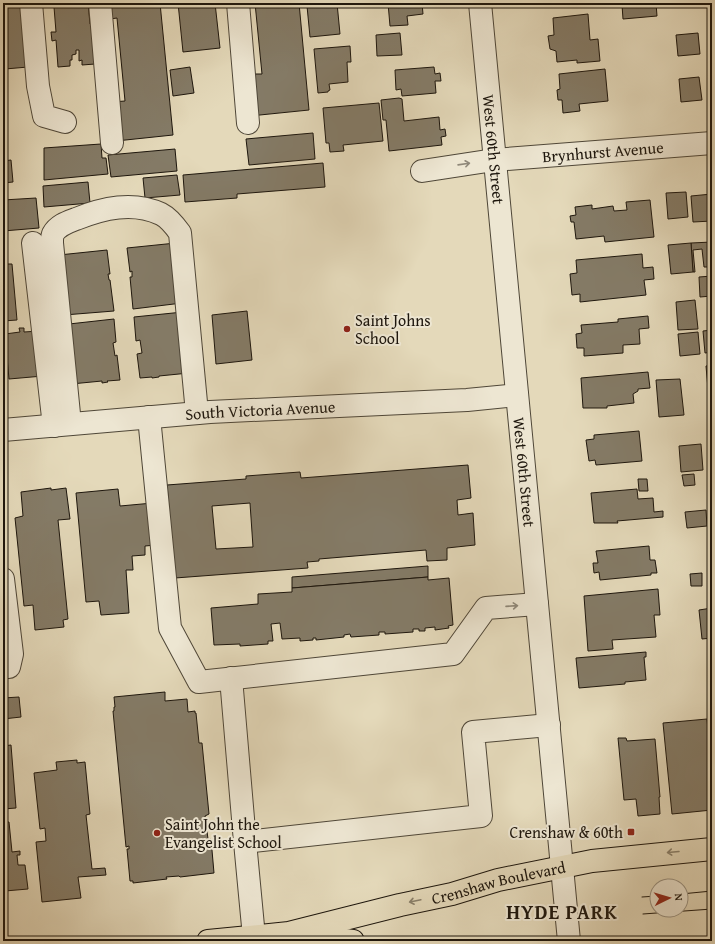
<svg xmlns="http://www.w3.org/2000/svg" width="715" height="944" viewBox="0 0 715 944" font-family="'Gentium Book Plus',serif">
	<rect width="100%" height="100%" fill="#e4d9ba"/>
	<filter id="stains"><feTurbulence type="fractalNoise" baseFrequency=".005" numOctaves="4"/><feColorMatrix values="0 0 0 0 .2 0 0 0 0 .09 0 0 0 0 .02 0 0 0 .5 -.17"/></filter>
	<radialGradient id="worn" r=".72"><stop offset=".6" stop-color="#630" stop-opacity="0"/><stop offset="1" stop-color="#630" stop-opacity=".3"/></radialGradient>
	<g fill="#847b67" stroke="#1d160d" fill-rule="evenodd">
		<path d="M3 3H22L28 67 5 69 4 59H3Z"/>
		<path d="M46 3H88L90 24H93L95 64 82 65V60L79 61V50H76V54L72 55V60H70V66L58 67 56 40 52 41 51 32H56L54 7H47Z"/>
		<path d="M109 3H160L173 135 116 141 112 102 125 101 117 18 110 19Z"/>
		<path d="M178 3H215L220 48 183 52Z"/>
		<path d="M255 3H299L309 110 250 116 253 74H262Z"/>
		<path d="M337 3 340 34 310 37 307 6Z"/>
		<path d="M388 3H422L423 14 407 16 408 25 390 26Z"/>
		<path d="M656 3 657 16 623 19 622 5Z"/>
		<path d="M588 14 590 40 598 39 600 61 577 63V60L557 62 556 51 550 49 548 36 554 35 553 18Z"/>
		<path d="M400 33 402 55 377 56 376 35Z"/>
		<path d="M698 33 700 54 678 56 676 35Z"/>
		<path d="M350 46 351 62H347L348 82 329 84 330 90 328 91V92L318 93 314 49Z"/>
		<path d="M190 67 194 93 173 96 170 70Z"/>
		<path d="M434 67 435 74 440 73 441 81H435L436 93 402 96 401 89 396 90 395 70Z"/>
		<path d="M605 69 608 101 579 104 580 111 563 113 562 100H558L557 90 560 89 559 74Z"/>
		<path d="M699 77 702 100 681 102 679 79Z"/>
		<path d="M399 98 402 99 404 121 439 117 440 130 445 129 446 136 441 137 442 145 389 151 386 120H383L381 100Z"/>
		<path d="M379 103 383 141 343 145 344 151 330 152 329 143H326L323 108Z"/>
		<path d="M313 133 315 159 249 165 246 139Z"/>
		<path d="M101 144 102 158H106L108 174 44 180V148Z"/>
		<path d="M175 149 177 171 111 177 108 155Z"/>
		<path d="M11 160 13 182 3 183V161Z"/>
		<path d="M323 163 325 187 237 194V198L185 202 183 175Z"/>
		<path d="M177 175 180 195 145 198 143 178Z"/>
		<path d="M88 182 90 203 44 207 43 186Z"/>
		<path d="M686 192 688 217 668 219 666 193Z"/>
		<path d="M712 194V221L693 222 691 196Z"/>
		<path d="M36 198 39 228 3 231V200Z"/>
		<path d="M650 200 654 237 605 242 604 236 576 239 574 222H571L570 216 576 215 575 207 592 205V209L613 206 614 211 627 210 626 202Z"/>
		<path d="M712 242V267H704L702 249 693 250 695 272H693L691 243Z"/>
		<path d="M176 243 182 303 133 309 130 277H132V271L130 272 127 248Z"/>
		<path d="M691 243 693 272 671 274 668 245Z"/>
		<path d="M107 250 110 274H108L109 280H110L114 311 64 315 59 255Z"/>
		<path d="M642 254 643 268 653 267 654 279 644 280 646 295 580 302V294L572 295 570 274 577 273 576 260Z"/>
		<path d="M3 264H12L17 320 3 321Z"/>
		<path d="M712 276V296L700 297 699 277Z"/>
		<path d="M695 300 698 329 678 330 676 302Z"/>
		<path d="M247 311 252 360 216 364 212 315Z"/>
		<path d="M183 312 189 373 159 376V377L152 378V377L140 378 137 354 142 353 140 340 136 341 134 317Z"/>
		<path d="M648 316 649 328 639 329 640 344 623 345V353L584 356V348H577L576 334 582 333 581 325 618 322V319Z"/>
		<path d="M114 319 116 342 113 343 115 356 117 355 120 380 107 381 108 382 102 383V381L71 384 69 324Z"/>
		<path d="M19 328H24V332L39 331 43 376 9 379 5 334 20 332Z"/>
		<path d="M712 330V352L705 353 703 331Z"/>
		<path d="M698 332 700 354 680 356 678 334Z"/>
		<path d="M712 365V412H710L706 366Z"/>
		<path d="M648 372 650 388 638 389V391L633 394 634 403 607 406V408H583L581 378Z"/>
		<path d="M680 379 684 415 659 417 656 380Z"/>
		<path d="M639 431 642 461 596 465 595 460 589 461 586 440 594 439V435Z"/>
		<path d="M701 444 703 470 681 472 679 446Z"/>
		<path d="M468 465 471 498 457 500 458 515 473 513 475 545 447 548V560L427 561 426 550 319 559V561L307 562 308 568 175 578 167 485 246 479V476L300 472 301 478ZM250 503 253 547 216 549 212 506Z"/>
		<path d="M694 474 695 485 684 486 682 475Z"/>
		<path d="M638 479H647L648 491H639Z"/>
		<path d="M51 488V490L66 488 70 519 58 520 68 619 63 620 64 627 35 630 33 605 24 606 15 518 23 516 21 492Z"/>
		<path d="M118 489 120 506 153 503 156 545 145 546V555L132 556 133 570H126L129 613 101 615 99 601 86 602 76 493Z"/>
		<path d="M637 489 638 499 653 498 654 512 663 511V517L617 521 618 523H594L591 493Z"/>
		<path d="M706 510 707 526 687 528 685 512Z"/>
		<path d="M649 546 650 560H655L657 573H651V575L600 580 599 572 594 573 593 563H598L596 551Z"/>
		<path d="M428 566V577L292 588V577Z"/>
		<path d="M702 573V586H691L690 574Z"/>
		<path d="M428 577V580L449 578 453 625 448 626 449 628 435 630V627L425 628V631H419V629H413V632L385 634V632H379V635L351 637 350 634 344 635V637L316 640V638H313V640L300 641V638L282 639 280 623 271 624 273 641H268V644L240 646V644L214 645 211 608 258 604V594L292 592V588Z"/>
		<path d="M658 589 660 615H654L656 637 612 640 613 649 588 651 584 596Z"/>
		<path d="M712 608V638L702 639 699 610Z"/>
		<path d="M646 652V657H644L646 680 625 682V684L579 688 576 658Z"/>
		<path d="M165 692V701L187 699 188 712 195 711V713H196L199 743H202L209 814 205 816 208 839H211L214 873 180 877 179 876 166 877 167 879 133 883V881H130L127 849H129V846L126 847 113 711H114V707H115L114 697Z"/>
		<path d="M19 697 21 717 3 719V698Z"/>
		<path d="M707 719 712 773V810L672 814 663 723Z"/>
		<path d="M618 738H626L627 741 655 739 660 797H659L660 814 638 816 636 799 624 800Z"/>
		<path d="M11 745 16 808 3 809V746Z"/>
		<path d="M77 760V763L85 762 90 814 86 815 92 869 105 868 106 875 78 877 81 898 42 902 36 842 46 841 45 828 40 829 34 773 57 770 56 762Z"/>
		<path d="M3 822H9L12 852 20 851V855H17L18 865H25L28 889 5 891 3 890Z"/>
	</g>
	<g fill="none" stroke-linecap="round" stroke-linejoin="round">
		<g stroke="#4f4738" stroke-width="24">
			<g id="minor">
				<path d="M31 3 38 86 44 116 65 122"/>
				<path d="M100 3 112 143"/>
				<path d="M238 3 248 123"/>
				<path id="s1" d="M480 3 569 941"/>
				<path id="s2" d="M422 171 494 160 712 143"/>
				<path d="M33 243 54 426"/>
				<path d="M149 417 170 628 199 682 453 654 486 608 537 604"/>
				<path d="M70 424 52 243C52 240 52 236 53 234 58 225 68 222 76 219 103 208 133 201 161 214 169 218 175 226 180 233L197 413"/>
				<path id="s3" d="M3 430 210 412 467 400 517 395"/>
				<path d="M3 579 12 654 9 667H3"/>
				<path d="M231 678 245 842 481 816 473 732 549 725"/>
				<path d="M245 842 254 937"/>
			</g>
		</g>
		<g stroke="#1d160d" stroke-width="24">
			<g id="major">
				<path d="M302 935 353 941"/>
				<path id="s4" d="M208 941 289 933 400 905 452 894 498 880 592 861 712 849"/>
			</g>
		</g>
		<use href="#minor" stroke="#ede6d2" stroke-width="22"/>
		<use href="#major" stroke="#e4d9ba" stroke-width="22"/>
		<g stroke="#1d160d" stroke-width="1">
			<path d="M681 894 712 891"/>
			<path d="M642 897 657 896"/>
			<path d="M643 914 712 909"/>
		</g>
	</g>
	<defs><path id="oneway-shaft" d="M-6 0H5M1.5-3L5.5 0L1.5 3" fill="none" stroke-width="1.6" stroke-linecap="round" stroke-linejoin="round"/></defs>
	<g stroke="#8f8879">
		<use href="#oneway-shaft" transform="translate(464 164) rotate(-8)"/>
		<use href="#oneway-shaft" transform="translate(512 606) rotate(-4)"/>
	</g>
	<g stroke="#8a816c">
		<use href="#oneway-shaft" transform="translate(673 852) rotate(175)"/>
		<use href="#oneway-shaft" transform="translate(415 901) rotate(168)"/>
	</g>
	<g fill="#8f2418" stroke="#ede6d2" stroke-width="1.5">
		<circle cx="347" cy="329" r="4"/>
		<rect x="627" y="828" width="8" height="8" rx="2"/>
		<circle cx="157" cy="833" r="4"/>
	</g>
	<g text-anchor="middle" stroke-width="4" stroke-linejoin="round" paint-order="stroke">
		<g font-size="16" fill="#1d160d" stroke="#ede6d2">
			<text dy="6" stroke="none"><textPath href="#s1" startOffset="147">West 60th Street</textPath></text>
			<text dy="6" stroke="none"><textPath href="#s2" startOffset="182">Brynhurst Avenue</textPath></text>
			<text dy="6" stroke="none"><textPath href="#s3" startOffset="258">South Victoria Avenue</textPath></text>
			<text dy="6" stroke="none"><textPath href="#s1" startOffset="471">West 60th Street</textPath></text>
			<text dy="6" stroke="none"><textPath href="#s4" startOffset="297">Crenshaw Boulevard</textPath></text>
		</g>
		<g font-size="16" fill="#1d160d" stroke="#ede6d2" text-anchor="start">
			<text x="355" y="326">Saint Johns<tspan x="355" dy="18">School</tspan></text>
			<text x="165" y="830">Saint John the<tspan x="165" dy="18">Evangelist School</tspan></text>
			<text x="623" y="838" text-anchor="end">Crenshaw &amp; 60th</text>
		</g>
		<g font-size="20" font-weight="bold" letter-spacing="1" fill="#1d160d" stroke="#ede6d2">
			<text x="562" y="919">HYDE PARK</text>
		</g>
	</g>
	<rect width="715" height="944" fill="none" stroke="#e4d9ba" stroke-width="16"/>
	<rect x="4" y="4" width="707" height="936" fill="none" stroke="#1d160d" stroke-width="2"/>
	<rect x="8" y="8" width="699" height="928" fill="none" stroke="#1d160d"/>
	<g transform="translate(669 898) rotate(85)"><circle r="19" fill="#ede6d2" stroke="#9a9383"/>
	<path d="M0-3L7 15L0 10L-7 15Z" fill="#8f2418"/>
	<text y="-6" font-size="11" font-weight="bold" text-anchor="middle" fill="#1d160d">N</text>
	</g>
	<rect width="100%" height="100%" filter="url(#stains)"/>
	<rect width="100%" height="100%" fill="url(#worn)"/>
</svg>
